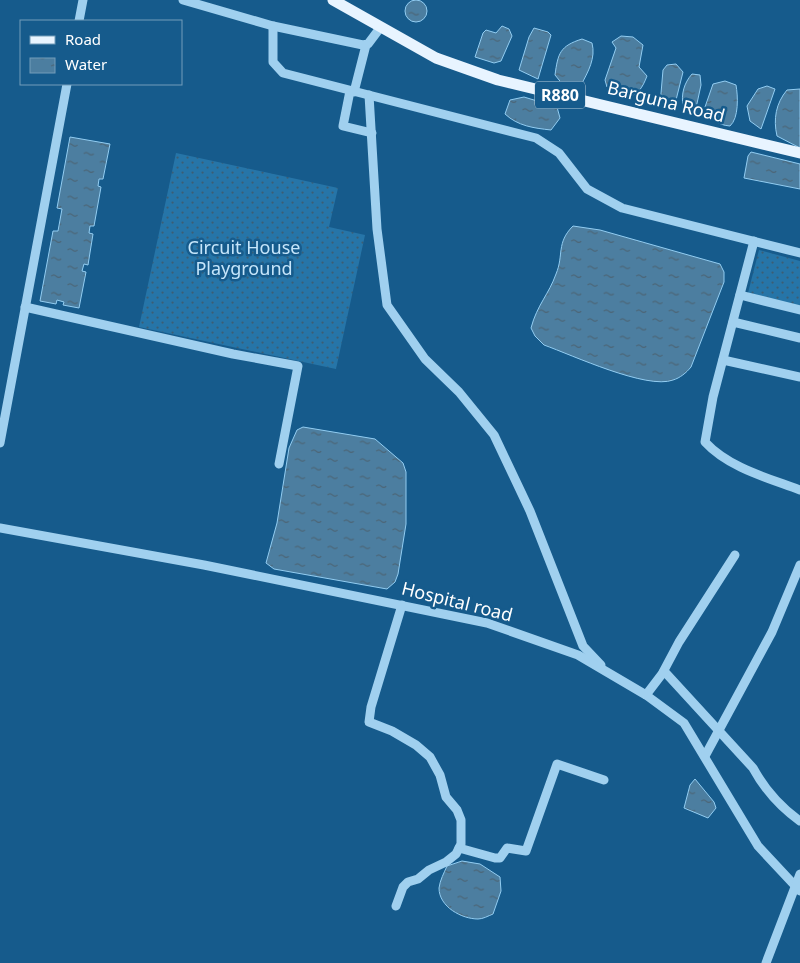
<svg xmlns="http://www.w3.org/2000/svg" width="800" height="963" viewBox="0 0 800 963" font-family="'Noto Sans',sans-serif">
	<defs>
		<pattern id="grass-dots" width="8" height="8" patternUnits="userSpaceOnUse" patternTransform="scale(1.25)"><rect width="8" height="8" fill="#2675a8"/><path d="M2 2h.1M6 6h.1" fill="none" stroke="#3b5e75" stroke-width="1.8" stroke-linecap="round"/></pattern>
		<pattern id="water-ripples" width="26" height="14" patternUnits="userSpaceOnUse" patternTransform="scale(1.25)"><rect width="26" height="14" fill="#4c7ea0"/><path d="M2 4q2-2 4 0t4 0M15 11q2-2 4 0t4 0" fill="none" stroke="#4c6576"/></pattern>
	</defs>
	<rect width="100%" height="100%" fill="#165b8c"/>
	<g fill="url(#grass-dots)">
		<path d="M176 153 338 188 329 227 365 235 336 369 139 327Z"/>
		<path d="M759 250 800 261V307L748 293Z"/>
	</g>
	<g fill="url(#water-ripples)" stroke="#92cdf2">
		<circle cx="416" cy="11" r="11"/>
		<path d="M502 26 509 29 512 36 501 61 494 63 475 57 483 33 486 30 496 33Z"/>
		<path d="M534 28 548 32 551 35 538 79 519 70 529 37Z"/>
		<path d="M621 36 633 37 643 45 639 67 647 76C638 100 627 101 607 87L605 80 616 48 612 42Z"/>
		<path d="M582 39 592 43C596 58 588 72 581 85L564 86 555 75C558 53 560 46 582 39Z"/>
		<path d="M676 64 683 72 675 104 666 109 660 105 663 70 667 65Z"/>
		<path d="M692 74 700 75 701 85 696 108 689 110 683 106C681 94 684 83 692 74Z"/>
		<path d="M725 81 736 85C738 96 739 118 730 126 716 125 712 118 705 107L713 84Z"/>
		<path d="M767 86 775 89 761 129 750 121 747 106 758 89Z"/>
		<path d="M800 89V148L777 136C773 119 776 103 787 90Z"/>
		<path d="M524 97 557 107 560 118 551 130C533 128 518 126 505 114L510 100Z"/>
		<path d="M70 137 110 144 103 179H99L98 186 101 187 94 226H90L89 233 93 234 88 265 84 264 82 271 86 272 79 308 63 305 64 302 57 300 56 304 40 301 53 231H58L62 209 57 208Z"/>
		<path d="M751 152 800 164V189L744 178 748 156Z"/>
		<path d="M573 226 600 230 720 264 724 272V282L691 367C686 373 680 378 673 380 647 390 572 355 544 345L535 336 531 328C537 305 549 294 556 274 564 255 556 243 573 226Z"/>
		<path d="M303 427 375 439 403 463 406 472V524L398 574 395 582 387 589 274 569 266 563 277 523 289 448 297 430Z"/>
		<path d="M695 779 714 802 716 808 708 818 684 808 690 785Z"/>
		<path d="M462 861 480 864 500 877 501 891 493 914C488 916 483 919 478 919 462 919 439 907 439 888 440 880 444 873 447 866Z"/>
	</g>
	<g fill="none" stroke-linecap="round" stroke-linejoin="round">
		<g stroke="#a0d0ef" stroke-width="9">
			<path d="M183 0 273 26 363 45 368 44 380 28"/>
			<path d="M79 21 83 0"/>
			<path d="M273 26V62L283 73 536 138 559 153 587 189 622 208 800 253"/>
			<path d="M350 91 343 126 372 133"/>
			<path d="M354 92 366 45"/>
			<path d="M369 95 377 229 387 305 425 359 459 392 494 435 530 511 583 646 601 665"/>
			<path d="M754 241 713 397 705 442C729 468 768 478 800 490"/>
			<path d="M740 295 800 310"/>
			<path d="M25 307 233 354 298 366 279 464"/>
			<path d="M733 322 800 338"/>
			<path d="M723 360 800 377"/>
			<path d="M0 443 67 84"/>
			<path d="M0 528 204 565 487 623 578 655 646 695 684 723 758 846 800 891"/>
			<path d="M664 671 753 768C765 790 779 806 800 821"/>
			<path d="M646 695 662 674 679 642 735 555"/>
			<path d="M705 756 772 632 800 565"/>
			<path d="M459 848 495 858H500L507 848 526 851 557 764 604 780"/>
			<path d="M396 906 403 887 408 882 418 879 429 870 446 862 456 854 461 844V820L457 810 446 797 440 775 430 757 416 745 392 731 369 722 371 707 402 605"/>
			<path d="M766 963 800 874"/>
		</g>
		<path stroke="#e8f4ff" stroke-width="11" d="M333 0 436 58 498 80 800 153"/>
	</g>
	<g text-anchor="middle" stroke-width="5" stroke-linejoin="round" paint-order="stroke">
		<rect fill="#165b8c" stroke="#b9cedc" stroke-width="1" x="535" y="81.5" width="50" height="27" rx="4"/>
		<g font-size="16" font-weight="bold" fill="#fff">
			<text x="560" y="101">R880</text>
		</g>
		<g font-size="18" fill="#fff" stroke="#165b8c">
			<text transform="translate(666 102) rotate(14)" y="6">Barguna Road</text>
			<text transform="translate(457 602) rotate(14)" y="6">Hospital road</text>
		</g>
		<g font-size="18" fill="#c6e6fb" stroke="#165b8c">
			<text x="244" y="254">Circuit House<tspan x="244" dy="21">Playground</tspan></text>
		</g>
	</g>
	<rect x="20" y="20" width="162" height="65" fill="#165b8c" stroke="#739dba"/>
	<rect x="30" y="36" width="25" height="8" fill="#e8f4ff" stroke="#739dba"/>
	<text x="65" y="45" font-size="15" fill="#ffffff">Road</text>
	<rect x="30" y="58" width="25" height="15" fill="url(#water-ripples)" stroke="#739dba"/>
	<text x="65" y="70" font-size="15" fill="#ffffff">Water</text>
</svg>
